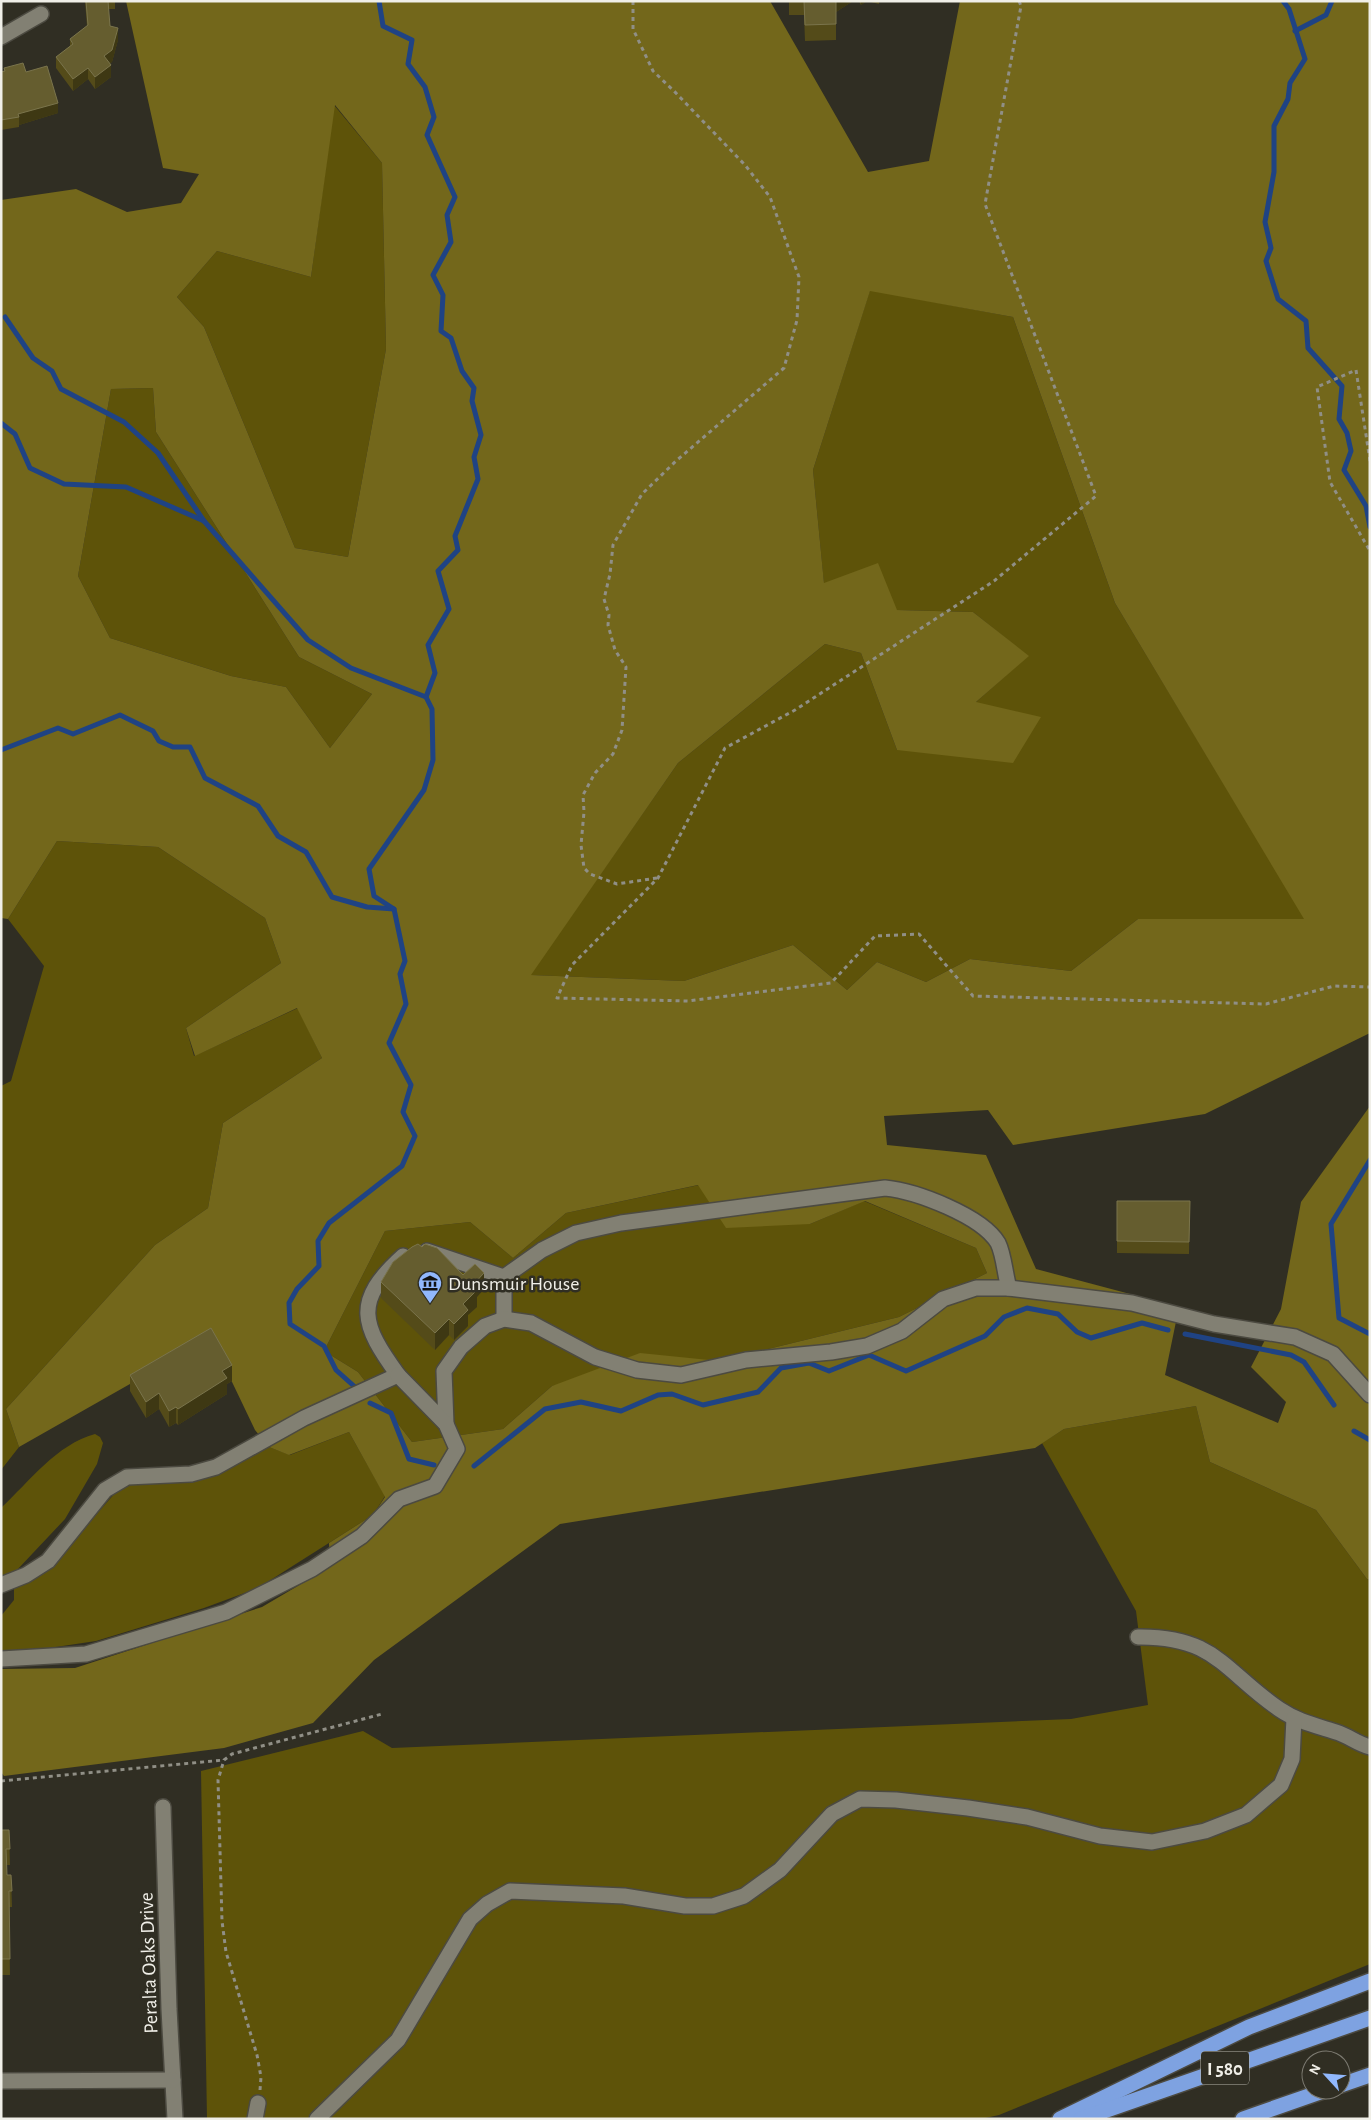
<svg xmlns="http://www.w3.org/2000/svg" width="1371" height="2120" viewBox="0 0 1371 2120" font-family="'Alegreya Sans',sans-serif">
	<rect width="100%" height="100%" fill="#302e23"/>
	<g fill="#5e5309">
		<path d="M334 105 382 163 386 349 348 557 295 548 204 327 177 297 217 251 311 277Z"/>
		<path d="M870 290 1013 317 1115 603 1305 919H1138L1071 971 970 959 926 982 877 962 847 990 793 945 684 981 530 975 678 763 825 644 861 653 897 750 976 702 1028 656 973 612 897 610 824 584 813 470Z"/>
		<path d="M153 388 156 432 299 657 372 694 330 748 286 687 231 676 110 638 78 576 111 389Z"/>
		<path d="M57 841 158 847 265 918 281 963 186 1028 194 1056 298 1008 322 1058 223 1123 208 1208 155 1245 6 1409 19 1447 1 1470V1086L11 1081 44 966 8 919Z"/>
		<path d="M699 1185 810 1224 864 1201 976 1248 987 1273 899 1317 719 1361 552 1386 503 1429 412 1442 358 1372 324 1351 385 1231 470 1222 513 1258 566 1213Z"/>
		<path d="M1196 1406 1210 1462 1316 1510 1367 1579 1370 1580V1964L999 2115 981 2119H207L201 1771 363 1731 392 1748 1071 1719 1148 1705 1136 1611 1042 1443 1064 1429Z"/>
		<path d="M349 1432 385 1496 373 1515 258 1588 204 1608 96 1641 29 1651 1 1653V1616L14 1600V1586L49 1568 123 1484 222 1471 269 1447 290 1455Z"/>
		<path d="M95 1434 100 1437 103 1443 97 1464 65 1519 17 1570 1 1576V1508C29 1482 57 1444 95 1434Z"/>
	</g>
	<path fill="#73671b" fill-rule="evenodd" d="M126 1H770L868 172 929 161 960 1H1370V1033L1205 1114 1013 1145 988 1110 884 1116 887 1145 986 1155 1036 1269 1179 1307 1165 1375 1278 1423 1286 1402 1251 1367 1281 1309 1301 1202 1370 1106V1580L1367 1579 1316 1510 1210 1462 1196 1406 1064 1429 1035 1448 560 1524 374 1660 313 1723 224 1748 4 1776 1 1772V1669L75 1668 262 1607 330 1567 329 1543 373 1515 385 1497 349 1432 289 1455 269 1447 255 1430 211 1338 19 1447 6 1409 155 1245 208 1208 223 1123 322 1058 297 1008 195 1056 186 1028 281 963 265 918 158 847 57 841 8 919 1 918V200L76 189 127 212 181 203 199 174 163 168ZM335 105 382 163 386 349 348 557 295 548 204 327 177 297 217 251 311 277ZM870 291 1013 317 1115 603 1304 919H1138L1071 971 970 959 926 982 877 962 847 990 793 945 684 981 531 975 678 763 825 644 861 653 897 750 1013 763 1041 717 976 702 1029 656 973 612 897 610 878 563 824 583 813 470ZM153 388 156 432 299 657 372 694 330 748 286 687 231 676 110 638 78 576 111 389ZM698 1185 726 1228 810 1224 865 1201 976 1248 987 1273 899 1317 719 1361 640 1353 552 1386 503 1429 412 1442 358 1372 324 1351 385 1231 470 1222 513 1258 566 1213Z"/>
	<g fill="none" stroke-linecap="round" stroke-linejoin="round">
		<g stroke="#1f4384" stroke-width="5">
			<path d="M1283 1 1289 9 1305 59 1290 83 1288 99 1274 126V172L1265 222 1271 248 1266 261 1278 299 1306 321 1308 348 1342 386 1339 419 1347 433 1351 451 1344 470 1366 506 1370 527"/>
			<path d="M1295 31 1326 15 1332 1"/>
			<path d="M5 317 33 358 52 371 61 389 124 422 158 453 204 521"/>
			<path d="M1 423 15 434 30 468 64 484 126 487 204 521 308 640 351 668 426 697"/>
			<path d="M1 750 58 728 73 734 120 715 153 731 159 741 173 747H190L205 778 258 806 278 836 306 852 332 897 367 907 394 909"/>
			<path d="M1370 1160 1331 1224 1339 1318 1370 1334"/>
			<path d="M1185 1334 1291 1355 1304 1362 1334 1405"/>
			<path d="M355 1387 336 1370 324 1346 290 1324 289 1303 297 1289 319 1266 318 1241 329 1223 402 1166 415 1136 403 1112 411 1085 389 1043 406 1004 400 974 405 961 394 909 374 896 369 869 424 790 433 760 432 709 426 697 435 673 428 645 449 609 438 571 458 550 455 536 478 479 474 457 481 435 472 401 474 388 462 371 451 338 441 331 443 295 433 275 451 242 447 215 455 197 427 135 434 117 425 87 408 64 412 40 383 26 379 1"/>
			<path d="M370 1403 391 1413 409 1459 434 1465"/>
			<path d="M1354 1431 1370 1440"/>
			<path d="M474 1466 545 1409 581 1402 621 1411 658 1395 672 1394 703 1405 758 1392 781 1368 809 1363 829 1371 869 1355 906 1371 985 1336 1004 1317 1027 1308 1058 1314 1077 1332 1091 1338 1142 1323 1168 1330"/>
		</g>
		<g stroke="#4c4a41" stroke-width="18">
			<g id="minor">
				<path d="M1 37 41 14"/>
				<path d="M427 1251 504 1277 542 1250 576 1233 621 1223 885 1188C916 1191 982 1216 998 1243 1004 1255 1005 1275 1009 1288"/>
				<path d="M504 1319V1277"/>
				<path d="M446 1424 444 1371 461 1347 485 1326 504 1319 531 1323 595 1357 637 1370 681 1375 746 1360 831 1352 867 1346 902 1331 943 1299 976 1288H1009L1132 1303 1214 1324 1295 1337 1333 1354 1370 1395"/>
				<path d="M1 1585 26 1575 48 1561 105 1490 127 1477 191 1474 216 1467 304 1418 398 1375C362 1325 352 1302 403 1256"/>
				<path d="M1138 1637C1215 1636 1224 1671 1279 1709 1298 1722 1318 1726 1339 1733 1350 1737 1358 1744 1370 1747"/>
				<path d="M1 1659 86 1654 226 1612 312 1569 362 1536 399 1499 435 1486 457 1449 446 1424 398 1375"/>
				<path d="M163 1807 169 2009 175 2119"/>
				<path d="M1 2081 173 2080"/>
				<path d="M255 2119 258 2103"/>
				<path d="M317 2119 398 2040 470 1919 487 1904 510 1891 624 1896 685 1906H713L744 1896 780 1870 832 1814 860 1799 896 1800 968 1808 1027 1817 1100 1836 1152 1842 1205 1831 1246 1815 1281 1785 1292 1759 1294 1718"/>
			</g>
		</g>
		<g stroke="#4c4a41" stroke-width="18">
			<g id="highway">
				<path d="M1341 2085 1370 2075"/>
				<path d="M1060 2119 1249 2027 1370 1981"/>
				<path d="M1081 2119 1370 2018"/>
				<path d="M1243 2119 1326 2090"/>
			</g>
		</g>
		<g stroke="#908f86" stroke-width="3" stroke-dasharray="4 4" stroke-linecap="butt">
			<path d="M633 1V29L653 71 674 91 745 165 770 197 799 277 797 320 784 368 676 461 642 494 613 545 610 574 604 599 609 615 608 625 615 650 626 667 622 730 613 754 595 773 583 795 584 812 581 845 584 868 590 874 617 884 657 878"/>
			<path d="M1019 1 1021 6 985 204 1096 496 994 581 795 710 725 748 658 878 572 965 557 998 688 1001 831 983 875 936 919 934 973 996 1266 1004 1334 986 1370 987"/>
			<path d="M1370 461 1356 370 1317 387 1330 482 1370 551"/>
			<path d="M1 1781 224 1760"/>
			<path d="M260 2090 261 2077 257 2055 226 1952 222 1921 218 1780 224 1760 232 1754 382 1714"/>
		</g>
		<use href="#minor" stroke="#828073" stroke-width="15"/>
		<use href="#highway" stroke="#7ea2e1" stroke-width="15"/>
	</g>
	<g fill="#544b19">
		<path d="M85 1H115V9H108L110 26 118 40 112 62 110 63 111 77 95 89 88 79 73 91 56 68V57L70 46V39L87 26Z"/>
		<path d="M789 1H853L836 12V40L805 41 804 15H789Z"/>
		<path d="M859 1H879V4L867 1 861 5Z"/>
		<path d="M4 68 26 72 58 113 19 125V127L1 130V72L4 71Z"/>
		<path d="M1190 1201 1189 1254 1117 1253V1241Z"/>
		<path d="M422 1247 484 1289 477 1297V1307L468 1315V1326L454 1340 449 1335 435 1350 381 1298V1282Z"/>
		<path d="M130 1375 232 1381 227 1384V1394L178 1425 176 1423 169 1427 159 1409 146 1418 130 1391Z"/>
		<path d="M1 1830H9L10 1865H6L7 1875H11L12 1907H9L10 1975H1Z"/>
	</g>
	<g fill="#3e3813">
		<path d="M836 1H853L836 12Z"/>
		<path d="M861 1H867L861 5Z"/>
		<path d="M118 28V40L112 62 104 67V56Z"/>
		<path d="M111 65V77L95 89V77Z"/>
		<path d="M88 68V79L73 91V79Z"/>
		<path d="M58 103V113L19 125V117L18 114Z"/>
		<path d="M484 1273V1289L477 1297V1307L468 1315V1326L454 1340V1324L463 1304 472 1286Z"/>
		<path d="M449 1319V1335L435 1350V1333Z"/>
		<path d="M232 1365V1381L227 1384V1394L178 1425V1409L222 1371Z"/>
		<path d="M159 1393V1409L146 1418V1402Z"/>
		<path d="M176 1407V1423L169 1427V1411Z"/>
	</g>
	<g fill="#655d2f" stroke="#7a744c">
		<path d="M86 1H108L110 26 118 28 112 50 104 56 111 65 95 77 88 68 73 79 56 57 73 44 70 39 88 25Z"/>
		<path d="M804 1H836V24L805 25Z"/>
		<path d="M23 63 26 72 47 66 58 103 18 114 19 117 1 120V72L5 71 4 68Z"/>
		<path d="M1117 1201H1190L1189 1242 1117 1241Z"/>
		<path d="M418 1244 422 1247 425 1244 437 1248 463 1275 475 1264 484 1273 472 1286 477 1290 463 1304 468 1310 454 1324 449 1319 435 1333 381 1282 393 1262 412 1247Z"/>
		<path d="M211 1328 232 1365 222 1371 227 1378 178 1409 176 1407 169 1411 159 1393 146 1402 130 1375Z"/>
		<path d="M1 1830H9L10 1849H6L7 1875H11L12 1891H9L10 1959H1Z"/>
	</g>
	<defs>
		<g id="museum-pin" transform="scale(1.25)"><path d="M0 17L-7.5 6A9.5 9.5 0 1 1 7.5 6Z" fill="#91b8fd" stroke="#302e23"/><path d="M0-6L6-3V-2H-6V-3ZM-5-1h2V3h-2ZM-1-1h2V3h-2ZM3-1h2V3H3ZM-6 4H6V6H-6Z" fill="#111"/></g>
	</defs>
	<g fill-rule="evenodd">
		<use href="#museum-pin" x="430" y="1283"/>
	</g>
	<g text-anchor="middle" stroke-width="5" stroke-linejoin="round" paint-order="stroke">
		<rect fill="#302e23" stroke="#b6b5ad" stroke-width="1" x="1201" y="2051.5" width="48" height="33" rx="4"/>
		<g font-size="19" font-weight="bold" fill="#f0efe8">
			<text x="1225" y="2075">I 580</text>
		</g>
		<g font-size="20" fill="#f0efe8" stroke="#302e23" text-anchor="start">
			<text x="448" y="1290">Dunsmuir House</text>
		</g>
		<g font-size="20" fill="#f0efe8" stroke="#302e23">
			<text transform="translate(148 1963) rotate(-92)" y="7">Peralta Oaks Drive</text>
		</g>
	</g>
	<rect width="1371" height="2120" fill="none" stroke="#f0efe8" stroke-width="5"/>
	<g transform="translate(1326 2075) rotate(296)"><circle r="24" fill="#302e23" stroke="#7d7b72"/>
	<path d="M0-4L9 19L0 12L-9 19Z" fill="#91b8fd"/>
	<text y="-8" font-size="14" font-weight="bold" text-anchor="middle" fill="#f0efe8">N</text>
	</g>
</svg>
